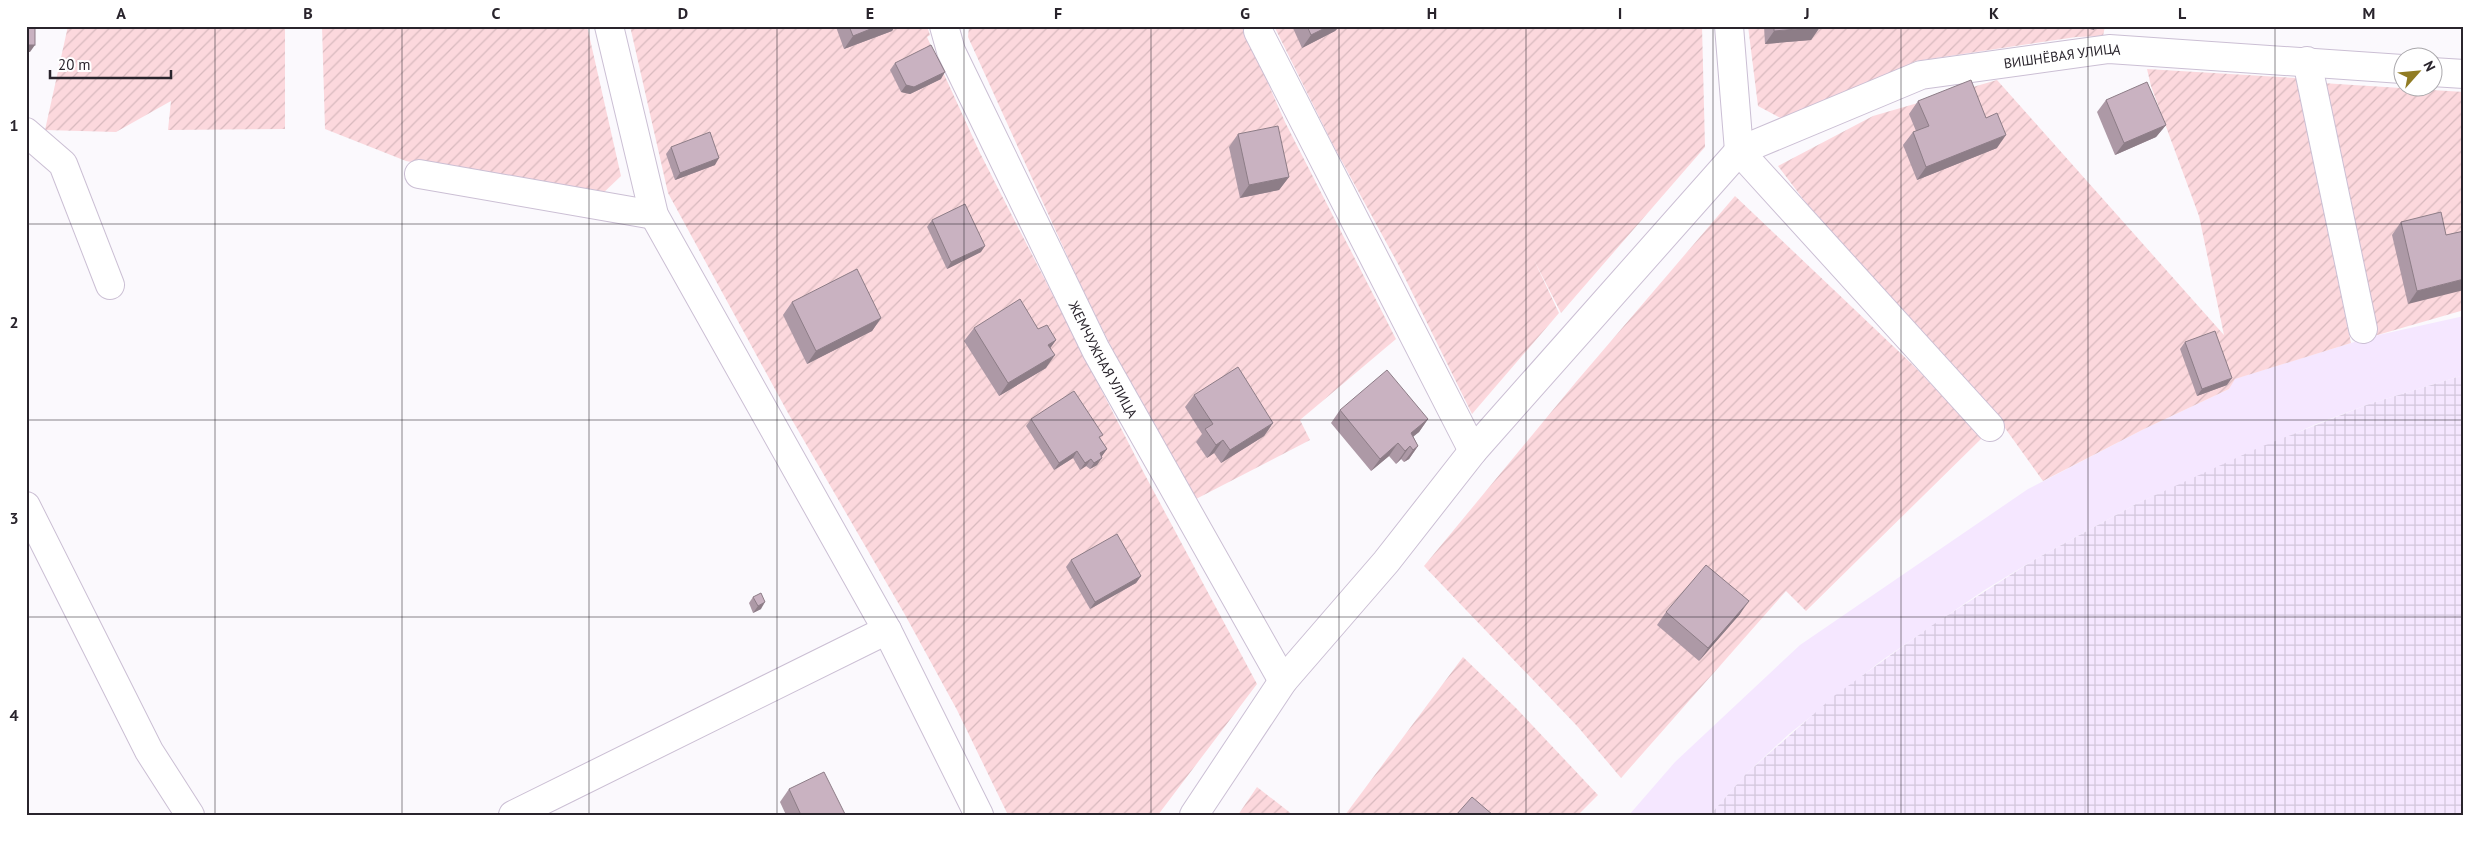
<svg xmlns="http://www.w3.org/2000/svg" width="2490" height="841" viewBox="0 0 2490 841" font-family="'PT Sans',sans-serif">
	<defs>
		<pattern id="industrial-grid" width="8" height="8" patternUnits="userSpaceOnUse" patternTransform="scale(1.25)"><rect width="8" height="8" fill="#f5e7ff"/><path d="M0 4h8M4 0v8" fill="none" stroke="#d2c6db"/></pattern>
		<pattern id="garden-furrows" width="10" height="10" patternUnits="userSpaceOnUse" patternTransform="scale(1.25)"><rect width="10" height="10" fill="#fcd8dd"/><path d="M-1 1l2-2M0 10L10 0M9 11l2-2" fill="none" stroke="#d8b9be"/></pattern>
	</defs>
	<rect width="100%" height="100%" fill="#fbf9fd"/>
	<path fill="#f5e7ff" d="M2464 316V375L2369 404 2314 425 2138 503 2034 560 1983 591 1881 661 1789 734 1746 774 1710 815H1629L1675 762 1800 645 2028 489 2144 429 2229 389 2234 379 2374 336Z"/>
	<path fill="url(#industrial-grid)" d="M2464 375V815H1710L1746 774 1834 696 1934 624 2034 560 2138 503 2258 448 2369 404Z"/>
	<g fill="url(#garden-furrows)">
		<path d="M68 26H285V129L168 130 171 101 116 132 45 130Z"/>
		<path d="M322 26H587L621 176 600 196 406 161 325 129Z"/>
		<path d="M630 26H927L930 35 927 37 980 153 1145 475 1257 684 1158 815H1008L957 710 904 613 788 413 668 193Z"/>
		<path d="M969 26H1243L1285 122 1396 339 1300 420 1310 440 1196 499 1134 393 1079 282 968 37Z"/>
		<path d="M1274 26H1702L1705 147 1561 313 1534 260 1559 313 1472 414 1398 264 1333 145Z"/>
		<path d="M1748 26H2105L2103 36 2076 37 1916 61 1786 121 1758 106Z"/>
		<path d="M2147 69 2296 78 2351 343 2235 379 2229 389 2144 429 2043 481 1987 403 1822 224 1778 166 1873 116 1997 80 2224 335 2199 216 2151 86Z"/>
		<path d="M2322 83 2464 92V310L2374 336Z"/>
		<path d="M1735 196 1913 365 1982 438 1806 611 1786 591 1621 778 1578 727 1424 566 1576 382Z"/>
		<path d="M1463 657 1516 708 1598 795 1578 815H1345Z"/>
		<path d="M1257 787 1293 815H1238Z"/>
	</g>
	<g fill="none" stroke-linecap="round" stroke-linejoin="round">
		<g stroke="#cbbfd4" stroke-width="30">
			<g id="minor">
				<path d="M609 26 654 215 887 630 979 815"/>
				<path id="s1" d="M944 26 951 51 1096 350 1283 681"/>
				<path d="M1729 26 1739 151 1990 427"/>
				<path d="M1258 31 1473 451"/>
				<path d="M2307 61 2363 329"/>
				<path d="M2432 72 2464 74"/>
				<path d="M26 132 63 164 110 285"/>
				<path d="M419 174 654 215"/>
				<path d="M26 506 149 751 190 815"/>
				<path d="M513 815 887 630"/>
				<path id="s2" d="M1194 815 1283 681 1386 562 1473 451 1739 151 1921 75 2109 49 2402 69"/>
			</g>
		</g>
		<use href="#minor" stroke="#fff" stroke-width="28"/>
	</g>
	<g fill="#ad99a6">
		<path d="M829 26H895L892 31 844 49 836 27 830 29Z"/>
		<path d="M1292 26H1340L1335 31 1302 48Z"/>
		<path d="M1764 26H1820V27L1811 40 1765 44Z"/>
		<path d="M895 63 941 79 910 94 901 92 890 70Z"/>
		<path d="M2106 100 2166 125 2156 137 2115 155 2097 112Z"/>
		<path d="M1918 101 1997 148 1917 180 1903 145 1913 132 1916 131 1909 114Z"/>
		<path d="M1238 134 1289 177 1279 190 1240 198 1229 147Z"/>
		<path d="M671 147 715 165 675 180 666 154Z"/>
		<path d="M932 220 981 252 947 269 927 227Z"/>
		<path d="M2401 222 2446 235 2464 231 2408 304 2392 235Z"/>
		<path d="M792 302 881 318 872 331 807 364 783 315Z"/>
		<path d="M974 328 1038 329 1056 340 1050 348 1046 368 999 396 964 341Z"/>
		<path d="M2185 342 2227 385 2197 396 2180 349Z"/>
		<path d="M1194 395 1273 423 1264 436 1221 463 1214 453 1207 458 1196 442 1202 434 1185 407Z"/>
		<path d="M1340 410 1428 419 1419 432 1413 436 1418 446 1409 459 1404 462 1401 459 1396 464 1389 456 1371 471 1331 423Z"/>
		<path d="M1031 419 1100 438 1107 449 1101 457 1097 465 1090 469 1086 466 1080 470 1073 458 1054 470 1026 426Z"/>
		<path d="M1071 560 1141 576 1136 583 1090 609 1066 567Z"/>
		<path d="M753 597 761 609 753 613 749 603Z"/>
		<path d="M1666 612 1740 614 1699 661 1657 625Z"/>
		<path d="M789 789 845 814 786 815 780 802Z"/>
	</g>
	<g fill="#8d7d87">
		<path d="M832 26H836L830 29Z"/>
		<path d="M878 26H895L892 31 844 49 853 36Z"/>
		<path d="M1329 26H1340L1335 31 1302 48 1311 35Z"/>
		<path d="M2077 26H2096L2094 30Z"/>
		<path d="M1820 27 1811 40 1765 44 1774 31Z"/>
		<path d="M26 45H35L30 52H26Z"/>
		<path d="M945 72 941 79 910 94 901 92 906 85Z"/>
		<path d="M2166 125 2156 137 2115 155 2124 143Z"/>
		<path d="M2006 135 1997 148 1917 180 1926 167Z"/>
		<path d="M719 158 715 165 675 180 680 173Z"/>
		<path d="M1289 177 1279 190 1240 198 1249 185Z"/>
		<path d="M985 246 981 252 947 269 951 262Z"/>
		<path d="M2464 279V290L2408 304 2417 291Z"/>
		<path d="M881 318 872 331 807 364 816 351Z"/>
		<path d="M1056 340 1047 353 1048 345Z"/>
		<path d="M1055 355 1046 368 999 396 1008 383Z"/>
		<path d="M2232 378 2227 385 2197 396 2202 389Z"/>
		<path d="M1428 419 1419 432 1402 446 1411 433Z"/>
		<path d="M1273 423 1264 436 1221 463 1230 450Z"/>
		<path d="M1223 440 1214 453 1207 458 1216 445Z"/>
		<path d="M1398 443 1389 456 1371 471 1380 459Z"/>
		<path d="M1410 446 1401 459 1396 464 1405 451Z"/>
		<path d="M1418 446 1409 459 1404 462 1413 450Z"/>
		<path d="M1107 449 1102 456 1096 460 1100 453Z"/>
		<path d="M1077 451 1073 458 1054 470 1059 463Z"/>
		<path d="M1102 458 1097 465 1090 469 1094 463Z"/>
		<path d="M1091 459 1086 466 1080 470 1085 463Z"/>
		<path d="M1141 576 1136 583 1090 609 1095 602Z"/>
		<path d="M1749 601 1740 614 1699 661 1708 648Z"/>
		<path d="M765 602 761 609 753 613 758 606Z"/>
	</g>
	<g fill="#c9b2c1" stroke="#8d7d87">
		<rect x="26" y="26" width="9" height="19"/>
		<path d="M849 26H878L853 36Z"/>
		<path d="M1307 26H1329L1311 35Z"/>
		<path d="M1774 26H1820V27L1774 31Z"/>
		<path d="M931 45 945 72 914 87 906 85 895 63Z"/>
		<path d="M1971 80 1986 118 1997 113 2006 135 1926 167 1913 132 1929 126 1918 101Z"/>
		<path d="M2147 82 2166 125 2124 143 2106 100Z"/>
		<path d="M1278 126 1289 177 1249 185 1238 134Z"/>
		<path d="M710 132 719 158 680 173 671 147Z"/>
		<path d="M965 204 985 246 951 262 932 220Z"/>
		<path d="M2441 212 2446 235 2464 231V279L2417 291 2401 222Z"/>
		<path d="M857 269 881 318 816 351 792 302Z"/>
		<path d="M1020 299 1038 329 1047 325 1056 340 1048 345 1055 355 1008 383 974 328Z"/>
		<path d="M2215 331 2232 378 2202 389 2185 342Z"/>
		<path d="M1238 367 1273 423 1230 450 1223 440 1216 445 1205 429 1213 424 1194 395Z"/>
		<path d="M1387 370 1428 419 1411 433 1418 446 1413 450 1410 446 1405 451 1398 443 1380 459 1340 410Z"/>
		<path d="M1074 391 1103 435 1099 437 1107 449 1100 453 1102 458 1094 463 1091 459 1085 463 1077 451 1059 463 1031 419Z"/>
		<path d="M1117 534 1141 576 1095 602 1071 560Z"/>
		<path d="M1706 565 1749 601 1708 648 1666 612Z"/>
		<path d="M761 593 765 602 758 606 753 597Z"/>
		<path d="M824 772 845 814 801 815 789 789Z"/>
		<path d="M1472 797 1493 815H1456Z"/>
	</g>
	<path fill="none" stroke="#29242c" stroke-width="1" stroke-opacity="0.55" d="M215 26V815M402 26V815M589 26V815M777 26V815M964 26V815M1151 26V815M1339 26V815M1526 26V815M1713 26V815M1901 26V815M2088 26V815M2275 26V815M26 224H2464M26 420H2464M26 617H2464"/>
	<g text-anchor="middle" stroke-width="4" stroke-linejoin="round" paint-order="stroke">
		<g font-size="14" fill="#29242c" stroke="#fff">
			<text dy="5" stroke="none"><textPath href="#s2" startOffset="1200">ВИШНЁВАЯ УЛИЦА</textPath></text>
			<text dy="5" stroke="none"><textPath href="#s1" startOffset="370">ЖЕМЧУЖНАЯ УЛИЦА</textPath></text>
		</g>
	</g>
	<rect width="2490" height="841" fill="none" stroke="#ffffff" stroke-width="55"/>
	<g transform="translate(2418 72) rotate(63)"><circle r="24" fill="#ffffff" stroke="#a9a7ab"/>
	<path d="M0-4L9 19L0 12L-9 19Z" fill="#917c23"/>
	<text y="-8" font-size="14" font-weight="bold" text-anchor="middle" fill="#29242c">N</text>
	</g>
	<path d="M50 70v8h121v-8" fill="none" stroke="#29242c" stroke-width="2.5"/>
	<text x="58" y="70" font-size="15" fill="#29242c" stroke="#ffffff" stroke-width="4" paint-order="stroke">20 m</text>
	<rect x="28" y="28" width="2434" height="786" fill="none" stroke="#29242c" stroke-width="2"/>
	<g font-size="16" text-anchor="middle" font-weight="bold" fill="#29242c">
		<text x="121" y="19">A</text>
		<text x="308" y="19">B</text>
		<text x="496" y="19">C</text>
		<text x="683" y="19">D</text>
		<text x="870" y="19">E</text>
		<text x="1058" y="19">F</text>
		<text x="1245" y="19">G</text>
		<text x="1432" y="19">H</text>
		<text x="1620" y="19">I</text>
		<text x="1807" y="19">J</text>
		<text x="1994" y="19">K</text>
		<text x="2182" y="19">L</text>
		<text x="2369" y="19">M</text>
		<text x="14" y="131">1</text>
		<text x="14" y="328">2</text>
		<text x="14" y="524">3</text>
		<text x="14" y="721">4</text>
	</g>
</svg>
